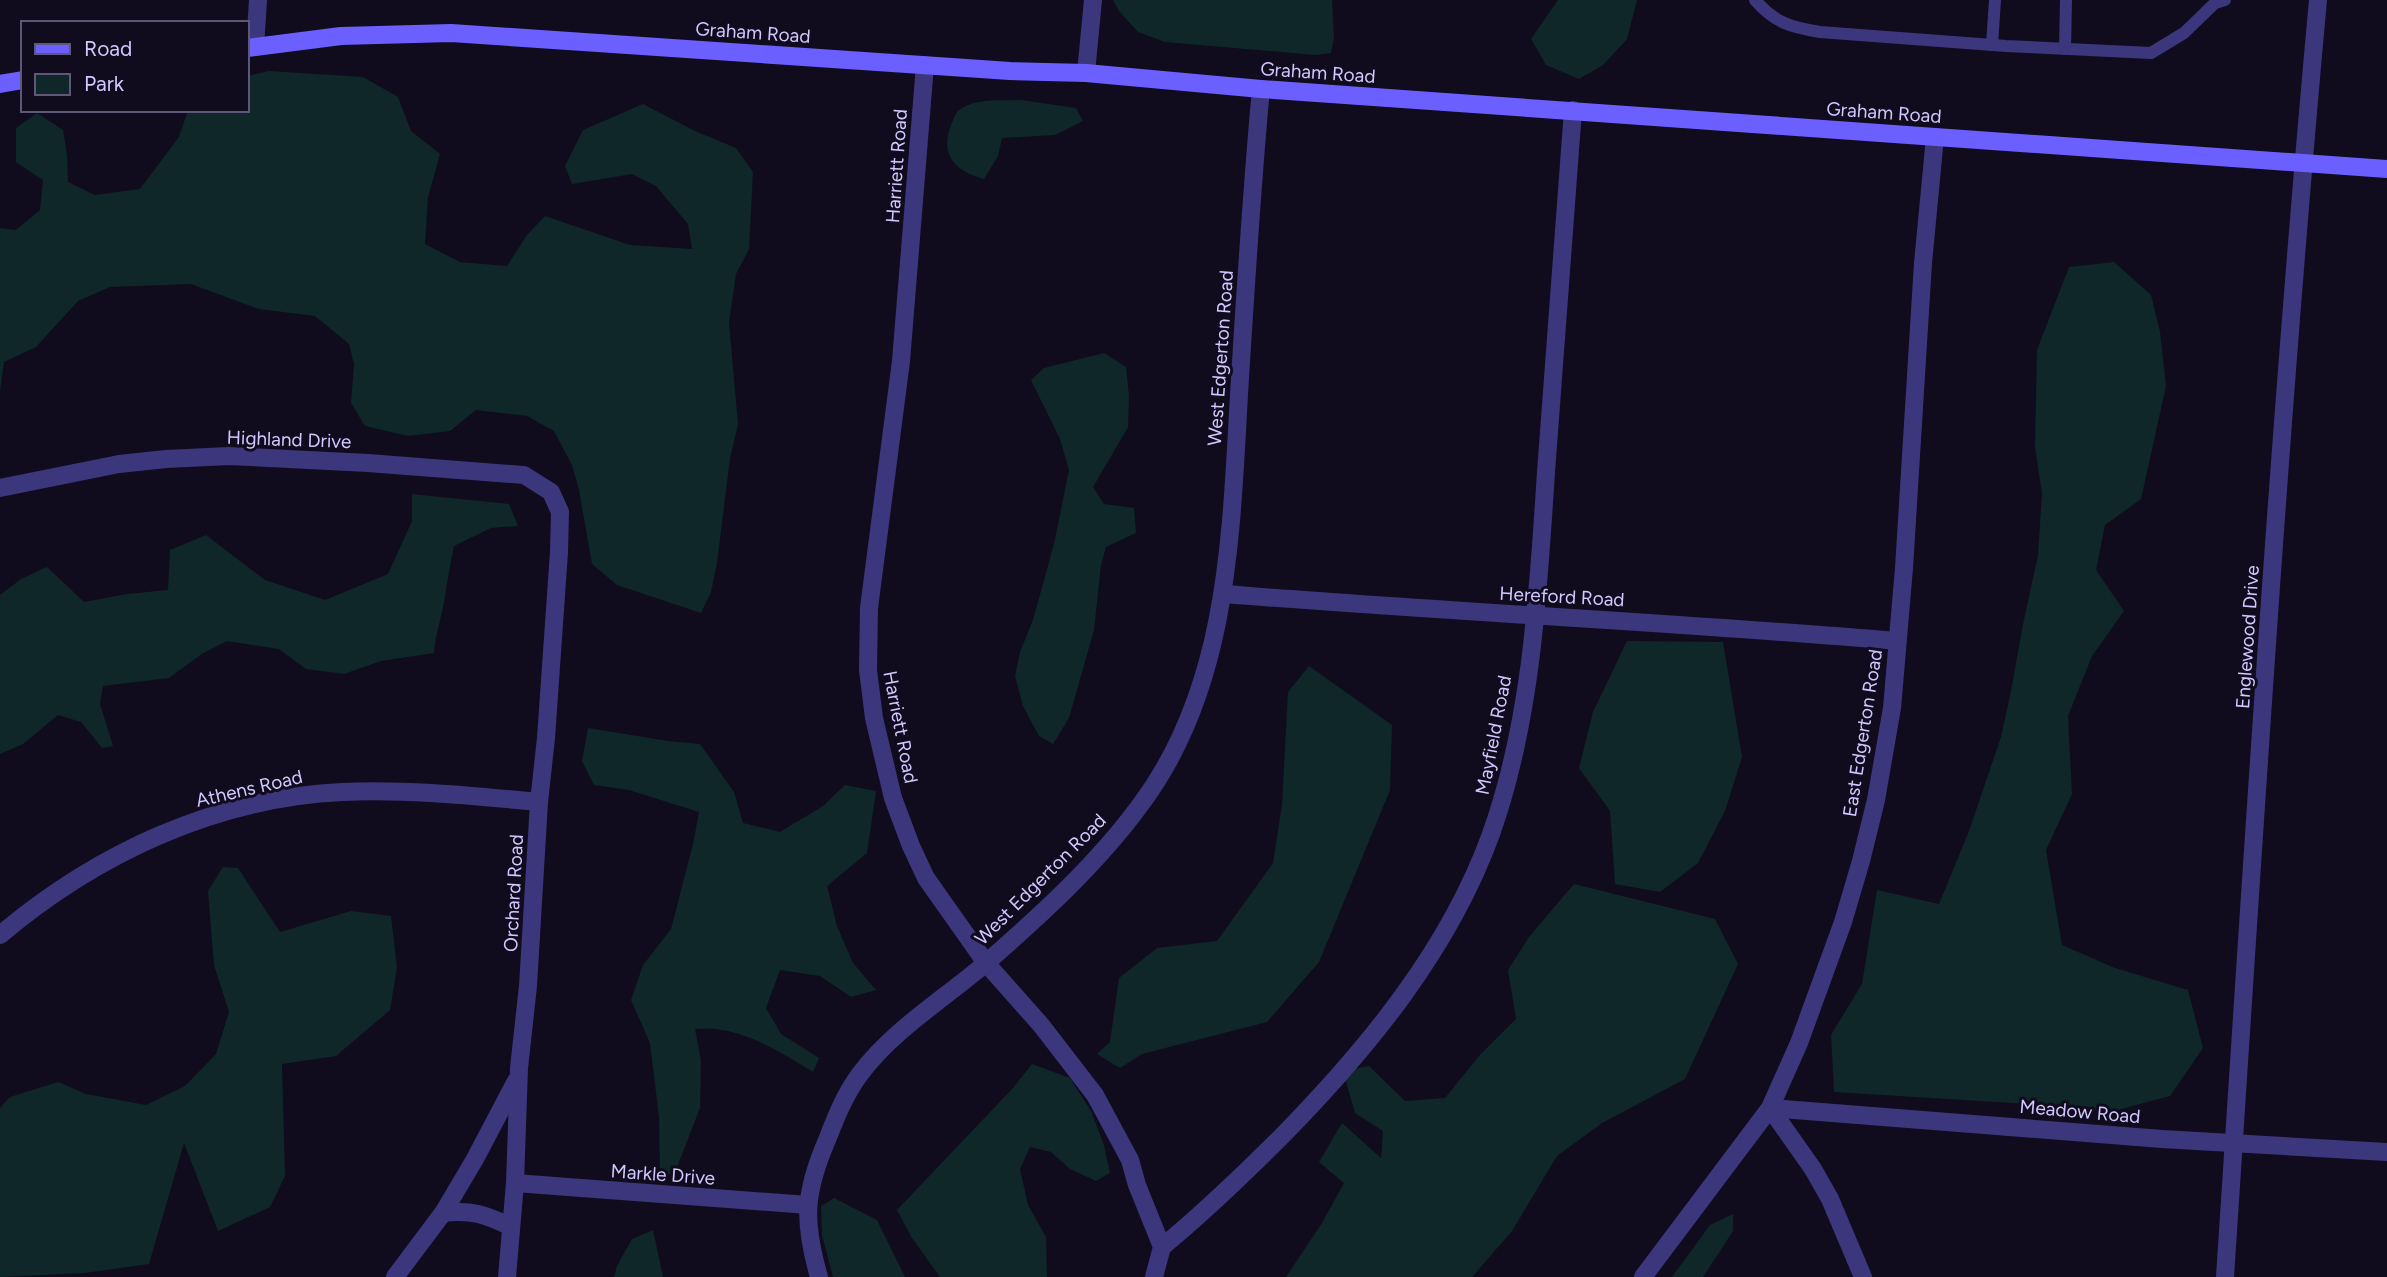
<svg xmlns="http://www.w3.org/2000/svg" width="2387" height="1277" viewBox="0 0 2387 1277" font-family="Figtree,sans-serif">
	<rect width="100%" height="100%" fill="#100c1e"/>
	<g fill="#0f2728">
		<path d="M1113 0H1332L1334 38 1331 53 1315 55 1165 42 1138 32 1119 11Z"/>
		<path d="M1558 0H1637L1627 39 1603 65 1579 79 1546 65 1531 39Z"/>
		<path d="M269 71 363 77 398 97 411 131 440 154 428 197 425 244 460 262 507 266 527 235 545 216 630 245 692 249 688 224 656 186 632 174 572 184 565 166 583 130 643 104 695 131 736 148 753 172 749 249 736 274 729 323 738 424 730 458 717 563 711 592 701 613 617 585 592 564 579 490 572 465 554 431 527 416 476 410 450 431 408 436 365 426 351 403 354 364 349 344 315 316 259 309 191 284 110 287 78 301 36 347 4 362 0 391V228L16 230 40 210 43 180 16 162V128L37 113 63 130 67 155 68 182 95 195 140 189 179 137 188 110H247V76Z"/>
		<path d="M1021 100 1076 108 1083 121 1055 135 1002 138 998 156 984 179C956 172 939 155 951 125 953 121 955 114 958 111 974 97 1002 101 1021 100Z"/>
		<path d="M2114 262 2151 295 2160 332 2166 386 2141 499 2105 525 2096 570 2124 611 2092 656 2068 716 2072 794 2046 850 2062 945 2115 968 2188 990 2203 1048 2170 1096 2110 1112 2029 1104 1834 1092 1831 1035 1862 984 1877 890 1939 904 1969 831 2001 737 2011 691 2023 624 2038 555 2042 493 2035 447 2037 350 2069 267Z"/>
		<path d="M1104 353 1126 367 1129 396 1128 427 1093 487 1104 504 1134 508 1136 533 1106 547 1101 565 1094 630 1069 718 1053 744 1039 736 1023 706 1015 676 1020 652 1033 620 1054 544 1069 470 1060 439 1031 380 1044 368Z"/>
		<path d="M412 494 509 504 518 526 491 528 454 546C450 565 447 583 444 602 441 620 435 635 434 653L381 661 344 674 306 669 279 649 227 641 203 653 169 678 103 686 100 704 113 746 102 748 81 722 58 715 23 744 0 754V595L21 579 47 567 84 602 127 594 168 590 170 550 206 535 265 580 325 600 388 574 412 521Z"/>
		<path d="M1627 641 1723 642 1742 757 1725 811 1698 863 1660 892 1615 884 1610 811 1579 768 1593 712Z"/>
		<path d="M1309 666 1392 725 1390 790 1319 962 1267 1022 1142 1054 1120 1068 1097 1054 1110 1042 1119 978 1157 948 1217 941 1273 863 1282 805 1288 692Z"/>
		<path d="M588 728 668 741 700 744 734 792 743 823 780 832 823 806 845 785 876 791 867 853 827 886 837 926 853 963 876 990 851 997 820 976 780 970 766 1008 781 1034 819 1058 813 1072C778 1051 738 1024 695 1029L701 1061 700 1108 674 1175 660 1172 659 1117 650 1043 631 1000 643 965 671 929 693 844 699 812 629 790 594 785 582 761Z"/>
		<path d="M223 867 238 868 280 932 351 911 391 916 397 967 390 1010 336 1056 282 1064 285 1176 270 1207 218 1231 184 1143 149 1264 85 1273 0 1277V1108L10 1097 58 1082 86 1094 146 1105 185 1086 216 1054 229 1012 214 965 208 891Z"/>
		<path d="M1574 884 1715 919 1738 964 1685 1079 1602 1123 1557 1156 1512 1231 1472 1277H1286L1322 1223 1344 1183 1319 1162 1342 1123 1381 1158 1383 1131 1355 1113 1343 1071 1369 1066 1405 1101 1445 1098 1479 1056 1516 1019 1508 970 1529 937Z"/>
		<path d="M1032 1064 1070 1078 1091 1111 1104 1145 1110 1173 1096 1181 1070 1169 1051 1152 1030 1147 1020 1169 1028 1205 1046 1237 1047 1277H940L912 1238 897 1210 1012 1089Z"/>
		<path d="M834 1198 877 1220 905 1277H833L822 1235 821 1206Z"/>
		<path d="M1733 1214V1231L1703 1277H1672L1710 1225Z"/>
		<path d="M653 1230 663 1277H614L617 1266 632 1239Z"/>
	</g>
	<g fill="none" stroke-linecap="round" stroke-linejoin="round">
		<g stroke="#3c367d" stroke-width="12">
			<path d="M1755 0C1775 23 1790 27 1820 32L2006 46 2151 53 2184 33 2215 3 2225 0"/>
			<path d="M1992 45 1995 0"/>
			<path d="M2065 49 2066 0"/>
		</g>
		<g stroke="#3c367d" stroke-width="18">
			<path d="M255 47 258 0"/>
			<path d="M925 65 901 361 869 608 868 670 874 718 893 798 911 846 926 878 986 963 1041 1025 1095 1095 1130 1160 1137 1185 1162 1247 1154 1277"/>
			<path d="M1086 73 1093 0"/>
			<path d="M0 488 119 464 166 459 229 456 368 463 524 475 551 492 560 512 559 552 546 738 539 802 528 986 519 1068 515 1183 507 1277"/>
			<path d="M1224 594C1448 612 1673 622 1897 641"/>
			<path d="M0 935C96 854 215 798 342 792 408 789 473 796 539 802"/>
			<path d="M1770 1108 2162 1139 2387 1152"/>
			<path d="M1770 1108 1813 1169 1830 1199 1863 1277"/>
			<path d="M515 1183 808 1205"/>
			<path d="M443 1213C472 1210 485 1214 511 1227"/>
			<path d="M1162 1247C1206 1211 1243 1175 1283 1135 1368 1048 1449 950 1491 834 1532 719 1538 593 1546 472 1555 351 1564 231 1573 110"/>
			<path d="M395 1277 443 1213 475 1159 516 1081"/>
			<path d="M819 1277C803 1221 804 1193 827 1140 836 1117 845 1094 860 1074 894 1029 944 999 986 963 1041 915 1098 863 1141 804 1232 682 1231 523 1240 378 1246 281 1252 185 1261 89"/>
			<path d="M1643 1277 1770 1108 1799 1043 1843 922 1861 861 1876 800 1892 708 1904 568 1923 263 1935 137"/>
			<path d="M2225 1277C2253 851 2279 425 2318 0"/>
		</g>
		<g stroke="#6b5fff" stroke-width="18">
			<path d="M247 48 341 36 451 33 1010 71 1086 73 1261 89 2387 169"/>
			<path d="M0 84 23 80"/>
		</g>
	</g>
	<g text-anchor="middle" stroke-width="6" stroke-linejoin="round" paint-order="stroke">
		<g font-size="19" fill="#d1c8ff" stroke="#100c1e">
			<text transform="translate(753 32) rotate(4)" y="7">Graham Road</text>
			<text transform="translate(1318 72) rotate(4)" y="7">Graham Road</text>
			<text transform="translate(1884 112) rotate(4)" y="7">Graham Road</text>
			<text transform="translate(896 166) rotate(-86)" y="7">Harriett Road</text>
			<text transform="translate(1220 358) rotate(-86)" y="7">West Edgerton Road</text>
			<text transform="translate(289 439) rotate(2)" y="7">Highland Drive</text>
			<text transform="translate(1562 596) rotate(3)" y="7">Hereford Road</text>
			<text transform="translate(2247 637) rotate(-86)" y="7">Englewood Drive</text>
			<text transform="translate(901 727) rotate(79)" y="7">Harriett Road</text>
			<text transform="translate(1862 733) rotate(-81)" y="7">East Edgerton Road</text>
			<text transform="translate(1493 735) rotate(-79)" y="7">Mayfield Road</text>
			<text transform="translate(249 788) rotate(-13)" y="7">Athens Road</text>
			<text transform="translate(1040 879) rotate(-45)" y="7">West Edgerton Road</text>
			<text transform="translate(513 893) rotate(-87)" y="7">Orchard Road</text>
			<text transform="translate(2080 1111) rotate(5)" y="7">Meadow Road</text>
			<text transform="translate(663 1174) rotate(4)" y="7">Markle Drive</text>
		</g>
	</g>
	<rect x="21" y="21" width="228" height="91" fill="#100c1e" stroke="#5d5778" stroke-width="2"/>
	<rect x="35" y="44" width="35" height="10" fill="#6b5fff" stroke="#5d5778" stroke-width="2"/>
	<text x="84" y="56" font-size="21" fill="#d1c8ff">Road</text>
	<rect x="35" y="74" width="35" height="21" fill="#0f2728" stroke="#5d5778" stroke-width="2"/>
	<text x="84" y="91" font-size="21" fill="#d1c8ff">Park</text>
</svg>
